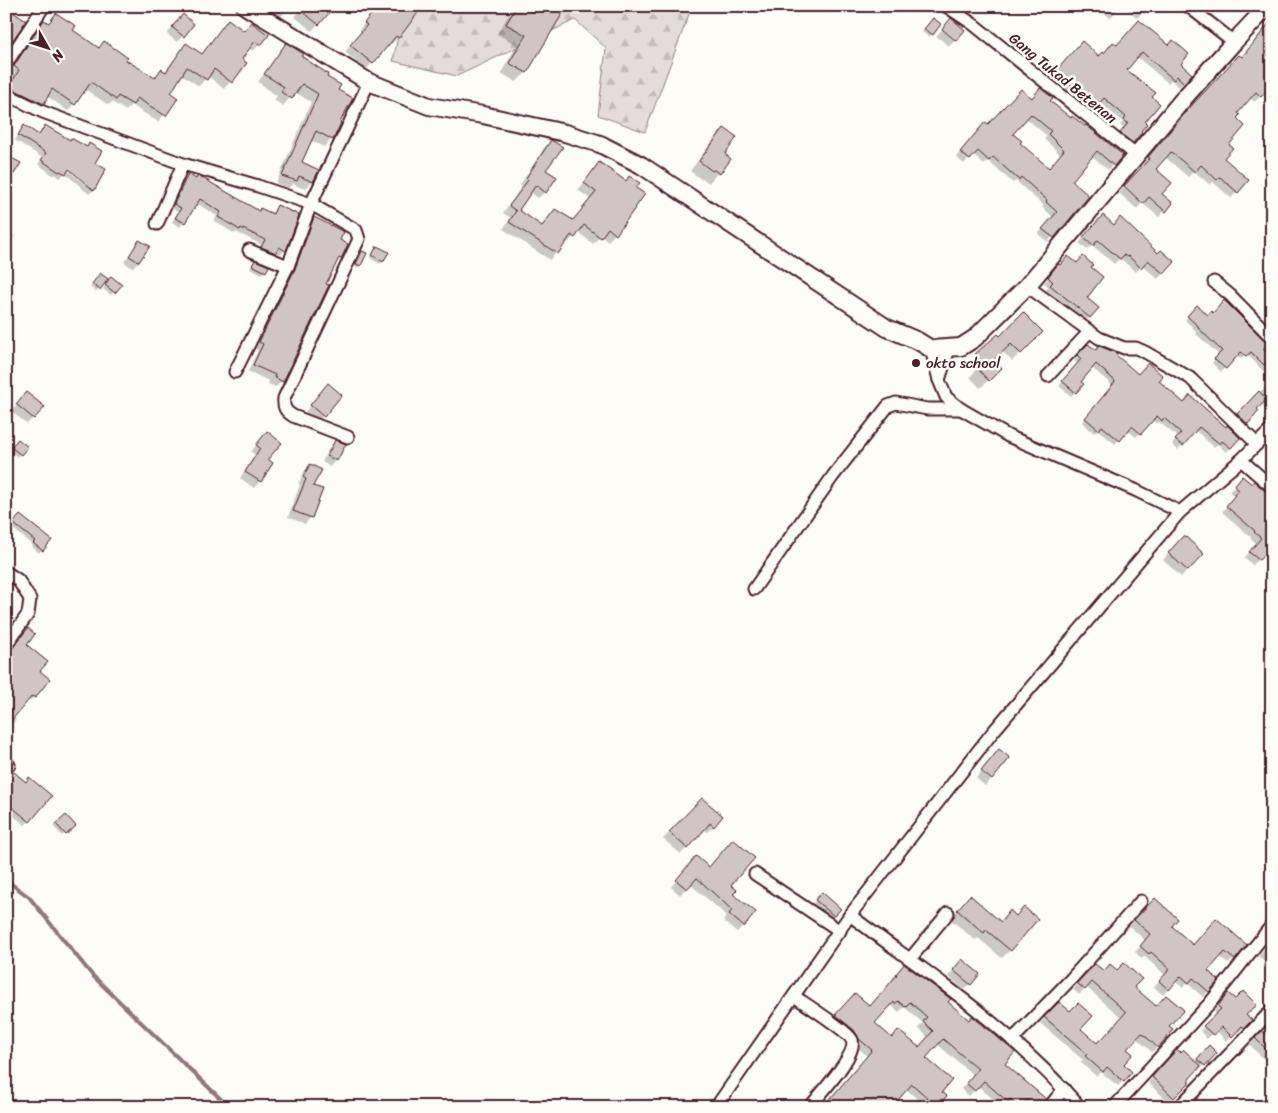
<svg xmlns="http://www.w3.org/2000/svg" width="1278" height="1113" viewBox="0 0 1278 1113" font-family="Sriracha,sans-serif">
	<defs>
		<pattern id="forest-firs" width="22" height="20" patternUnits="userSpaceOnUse" patternTransform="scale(1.25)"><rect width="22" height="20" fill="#e3dcda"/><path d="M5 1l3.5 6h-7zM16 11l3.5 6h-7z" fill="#c4bcbb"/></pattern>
	</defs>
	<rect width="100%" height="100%" fill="#fdfcf7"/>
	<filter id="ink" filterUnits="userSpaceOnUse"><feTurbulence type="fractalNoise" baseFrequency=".02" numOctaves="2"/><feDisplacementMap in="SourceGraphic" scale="10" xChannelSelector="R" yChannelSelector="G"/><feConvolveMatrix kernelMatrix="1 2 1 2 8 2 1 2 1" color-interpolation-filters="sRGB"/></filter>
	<g filter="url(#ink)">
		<path fill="url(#forest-firs)" stroke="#967e82" d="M404 6H692L645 132 598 115 606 48 575 20 457 76 393 61Z"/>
		<g fill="#0003" fill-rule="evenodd">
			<path d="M249 6H290L278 20Z"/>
			<path d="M304 6 330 9 312 31 295 17Z"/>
			<path d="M378 6 398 37 392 44 390 42 366 70 345 52 361 32 359 30Z"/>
			<path d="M518 6 529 12 535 6H566L526 73 516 82 501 73 517 45 497 34 508 16Z"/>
			<path d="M964 6H977L972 13Z"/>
			<path d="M1102 6H1121L1110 18 1100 9Z"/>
			<path d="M1124 6H1148L1137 18Z"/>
			<path d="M56 15 71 31 98 49 104 43 125 61 153 79 161 70 165 72 186 44 201 55 228 21 260 44 253 51 249 48 240 59 245 63 224 89 208 76 199 86 181 74 169 94 177 98 158 122 131 105 126 111 112 102 108 105 85 89 68 111 47 96 36 110 6 95V88L13 77 8 73 37 28 44 22 48 24Z"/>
			<path d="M1272 18V93L1266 98 1262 94 1255 102 1250 98 1236 113 1222 158 1237 192 1231 198 1213 182 1210 185 1194 171 1188 177 1165 157 1155 169 1161 194 1171 204 1159 217 1142 203 1137 209 1119 193 1145 165 1143 164 1209 87 1241 58Z"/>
			<path d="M951 20 963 30 949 46 936 36Z"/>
			<path d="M176 22 183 36 177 42 167 34Z"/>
			<path d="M930 22 940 25 929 37 922 32Z"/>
			<path d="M1134 27 1191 74 1179 87 1171 80 1168 83 1137 57 1125 70 1150 97 1139 131 1141 133 1128 147 1116 138 1124 129 1120 125 1123 122 1099 102 1089 112 1079 104 1081 102 1064 88 1066 86 1053 75 1078 47 1099 57 1117 47Z"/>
			<path d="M287 45 325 77 336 91 338 123 332 139 324 147 310 140 300 163 312 181 305 189 293 184 288 188 276 183 311 102 295 92 283 106 274 100 277 96 258 82 279 53Z"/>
			<path d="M1032 99 1049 101 1070 120 1122 155 1108 170 1092 156 1070 181 1087 196 1048 242 1038 234 1053 217 1042 207 1044 206 1016 181 1013 183 988 161 984 165 973 155 964 164 956 157 980 128 988 126ZM1026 118 1047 136 1044 139 1061 155 1049 169 1018 143 1011 134Z"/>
			<path d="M45 126 70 141 86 148 89 145 100 151 63 166 93 191 89 194 65 173 60 178 55 174 54 176 38 164 43 158 15 140 24 127 38 136Z"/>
			<path d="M724 129 723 155 729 159 709 183 703 179 702 180 690 171 714 139Z"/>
			<path d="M551 142 545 170V192L538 198 530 192 517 210 541 227 555 210 572 221 590 199 578 190 599 164 625 182 629 177 634 189 643 195 615 234 608 241 601 235 593 244 578 232 567 244 564 242 550 260 503 229 511 218 503 213 522 187 520 185 544 148Z"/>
			<path d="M6 156 19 164 7 180H6Z"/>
			<path d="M188 175 258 212 260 209 271 214 277 206 285 250 281 254 275 252 271 256 258 251 262 245 236 232 235 234 214 221 217 216 196 203 180 227 172 222 178 212 171 208 184 179Z"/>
			<path d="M314 219 338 240 340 258 335 264 282 381 276 387 268 384 269 381 248 371 258 350 253 348 289 277 308 225Z"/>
			<path d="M1098 222 1113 226 1173 262 1158 279 1142 265 1136 272 1122 260 1121 261 1119 259 1114 264 1092 245 1087 250 1079 243Z"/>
			<path d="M6 231 15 236 6 251Z"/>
			<path d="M140 241 138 262 132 268 124 262Z"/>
			<path d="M377 247 382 261 380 264 370 258Z"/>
			<path d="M362 252 360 266 358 268 354 267Z"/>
			<path d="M252 265 267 267 262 274 250 268Z"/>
			<path d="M1076 265 1090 267 1085 298 1097 308 1084 323 1046 290 1049 287 1044 283 1054 271Z"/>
			<path d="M98 277 99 289 96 292 90 287Z"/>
			<path d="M109 281 120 285 111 295 103 289Z"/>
			<path d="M1197 307 1207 316 1261 349 1272 360V393L1255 409 1257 411 1243 427 1234 419 1272 380 1247 354 1241 359 1237 355 1221 372 1212 363 1219 355 1195 333 1196 331 1185 320Z"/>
			<path d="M1041 332 1012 361 1002 351 993 360 1001 368 980 388 970 377 975 371 968 363 998 336 999 337Z"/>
			<path d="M1088 345 1095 351 1114 355 1138 375 1157 381 1231 448 1226 452 1218 444 1214 447 1195 430 1178 450 1172 444 1178 437 1159 422 1157 424 1152 420 1136 437 1127 430 1115 444 1098 430 1094 433 1082 422 1111 388V384L1092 368 1080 382 1075 392 1071 396 1059 386 1078 364 1074 360Z"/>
			<path d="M322 391 323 416 317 422 305 412Z"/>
			<path d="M20 400 33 418 27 424 11 411Z"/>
			<path d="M261 439 266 460 260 481 254 488 240 478 255 455 251 452Z"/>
			<path d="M335 442 336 460 330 467 322 462 329 448Z"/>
			<path d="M15 443 26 447 17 457 10 451Z"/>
			<path d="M310 465 311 517 305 524 288 517 300 485 298 484 304 472Z"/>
			<path d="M1242 478 1272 497V555L1266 550 1253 565 1244 558 1257 544 1250 538 1251 537 1222 512 1235 497 1229 492Z"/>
			<path d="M17 519 51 540 39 553 31 546 33 545 11 527Z"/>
			<path d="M1177 543 1202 554 1181 577 1163 560Z"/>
			<path d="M28 629 25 645 39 671 48 680 30 701 27 699 13 717 16 720 6 732V654L11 651Z"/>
			<path d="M993 757 991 779 985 786 976 778Z"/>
			<path d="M6 781 29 821 25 825 6 810Z"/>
			<path d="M702 799 714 826 707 832 704 829 681 854 663 839Z"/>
			<path d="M66 817 74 826 62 836 54 827Z"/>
			<path d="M690 864 730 885 743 926 737 932 723 921 727 916 690 884 680 895 671 887Z"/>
			<path d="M816 900 834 916 827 922 810 907Z"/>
			<path d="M1155 900 1170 926 1192 946 1216 920 1234 959 1228 964 1219 956 1206 971 1217 980 1203 997 1187 983 1183 988 1175 981 1163 995 1154 987 1165 975 1144 956 1142 959 1135 952 1146 941 1129 926Z"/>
			<path d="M962 905 1000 923 1010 912 1016 917 1010 950 1002 958 978 938 975 940 950 919Z"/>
			<path d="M1272 940V956L1266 962 1258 956Z"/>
			<path d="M956 967 970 984 964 990 948 976Z"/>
			<path d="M898 971 946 1002 1040 1107H1023L1021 1105 1019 1107H1002L978 1086 969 1096 961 1089 973 1075 937 1044 925 1058 940 1092 945 1096 935 1107H926L906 1089 896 1100 867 1056 831 1021 849 1000 870 1007 892 981 891 980ZM892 1006 899 1012 904 1007 923 1023 918 1028 928 1037 918 1048 891 1039 873 1023 888 1007 889 1008Z"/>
			<path d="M1090 971 1103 973 1132 987 1168 1026 1157 1047 1152 1052 1136 1038 1126 1049 1122 1064 1123 1081 1118 1086 1101 1072 1096 1076 1080 1062 1083 1060 1040 1023 1059 1004 1079 1029 1097 1044 1102 1040 1122 1018 1086 987 1079 995 1073 989Z"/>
			<path d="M1228 994 1250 1020 1239 1032 1237 1030 1226 1041 1216 1030 1207 1039 1200 1031 1217 1014 1214 1011Z"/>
			<path d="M1262 1033 1272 1037V1060L1268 1064 1250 1045Z"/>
			<path d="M1209 1047 1215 1053 1198 1071 1196 1070 1187 1079 1189 1081 1169 1102 1148 1083 1177 1051 1195 1062Z"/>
			<path d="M1204 1099 1213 1107H1196Z"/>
		</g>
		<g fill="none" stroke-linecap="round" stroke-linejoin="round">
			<path stroke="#91777b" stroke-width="4" d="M6 880 29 897 92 975 229 1107"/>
		</g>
		<g fill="#d0c5c4" stroke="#4a1f2b" fill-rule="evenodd">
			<path d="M296 6H335L319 25Z"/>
			<path d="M378 6H423L399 38 396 36 373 64 350 45 367 25 364 23Z"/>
			<path d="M517 6H521L531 12 535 6H567L527 73 509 63 526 35 506 24Z"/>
			<path d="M6 7 26 21 6 50Z"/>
			<path d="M56 13 76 26 73 30 99 48 104 41 128 58 126 60 155 78 161 69 166 72 186 43 202 54 228 19 244 31 251 22 269 35 261 45 255 41 242 59 247 63 232 83 214 69 207 80 187 67 171 93 178 98 166 116 137 98 133 105 118 96 116 100 91 82 75 105 52 89 44 104 9 87 19 70 14 66 44 20 49 23Z"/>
			<path d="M183 14 194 24 184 37 172 27Z"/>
			<path d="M933 18 941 24 933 35 924 29Z"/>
			<path d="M951 18 965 30 956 41 942 29Z"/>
			<path d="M1139 20 1169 45 1173 40 1189 54 1181 64 1192 74 1184 83 1177 76 1174 80 1142 52 1127 70 1156 93 1152 97 1160 104 1145 122 1147 124 1141 131 1142 132 1133 143 1120 133 1128 123 1124 120 1126 117 1104 98 1095 108 1083 98 1085 97 1068 82 1069 81 1057 70 1082 41 1099 56 1103 52 1104 53 1113 42 1117 45Z"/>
			<path d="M1272 20V46L1266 53 1272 59V85L1261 97 1256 92 1238 113 1240 115 1237 118 1245 126 1229 145 1233 148 1224 158 1249 180 1238 193 1220 177 1217 180 1201 165 1195 172 1171 152 1156 169 1172 183 1162 194 1173 203 1166 212 1149 197 1143 204 1124 186 1150 158 1148 157 1193 104 1239 55 1242 57Z"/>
			<path d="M286 43 304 54 301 56 328 74 327 77 341 85 338 90 353 98 340 122 341 123 333 140 316 131 302 162 319 170 313 182 299 176 297 181 282 176 318 94 302 84 292 99 281 92 284 87 264 74Z"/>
			<path d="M1040 88 1053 98 1050 101 1071 118 1072 116 1085 126 1086 125 1123 155 1114 166 1097 151 1072 181 1089 196 1054 238 1042 229 1057 212 1046 202 1047 200 1021 177 1019 180 993 157 989 161 978 151 970 160 960 152 985 122 988 124 1021 89 1032 98ZM1031 114 1051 131 1048 134 1064 150 1049 168 1020 143 1022 141 1013 134Z"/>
			<path d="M24 125 39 135 45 125 70 140 71 138 87 147 89 143 102 151 95 163 106 169 94 191 69 169 66 174 60 171 59 172 41 160 46 153 18 135Z"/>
			<path d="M724 128 737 137 725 154 731 159 720 174 714 170 712 171 699 161Z"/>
			<path d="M551 140 563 147 546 170 557 177 546 193 536 185 519 210 542 226 555 209 573 220 596 192 584 183 599 162 626 181 629 176 640 183 636 188 645 194 616 235 608 228 601 238 584 225 575 238 571 235 558 254 509 222 516 211 509 206 528 180 526 178Z"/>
			<path d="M6 155 21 163 14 174 6 170Z"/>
			<path d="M188 174 196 179 197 176 203 178 259 211 260 208 273 214 277 205 299 215 286 251 279 247 276 253 261 247 265 240 241 228 240 230 218 217 221 212 200 199 185 223 175 218 181 208 174 204Z"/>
			<path d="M1103 215 1114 225 1120 217 1158 253 1161 250 1175 262 1164 274 1148 260 1141 268 1128 256 1127 257 1124 255 1120 259 1098 240 1093 246 1083 237Z"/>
			<path d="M314 217 344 232 340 240 348 244 341 259 339 258 326 284 329 285 283 382 274 377 275 375 253 365 263 344 259 342 295 269Z"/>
			<path d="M139 240 150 246 139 262 129 256Z"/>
			<path d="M377 246 389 252 383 262 372 255Z"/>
			<path d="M362 251 367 253 361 266 356 264Z"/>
			<path d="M1068 256 1077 263 1083 256 1093 265 1091 267 1103 277 1087 298 1099 308 1090 318 1050 285 1053 282 1048 277 1058 264 1060 265Z"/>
			<path d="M255 260 269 266 266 272 252 265Z"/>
			<path d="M100 273 108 279 100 290 92 284Z"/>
			<path d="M111 276 122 285 115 293 105 285Z"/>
			<path d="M1224 300 1268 344 1263 349 1272 358 1264 365 1251 352 1246 356 1241 352 1226 369 1214 359 1222 351 1198 328 1199 327 1187 316 1197 305 1208 315 1211 311 1213 313Z"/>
			<path d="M1023 312 1043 332 1021 354 1011 344 994 360 1002 368 989 381 977 368 983 362 975 354 998 334 1000 336Z"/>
			<path d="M1088 344 1096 350 1099 346 1117 353 1116 355 1138 374 1148 363 1163 376 1159 381 1184 403 1190 395 1226 427 1227 425 1240 438 1231 448 1222 441 1220 444 1199 427 1183 446 1175 440 1181 433 1164 418 1162 421 1157 416 1141 434 1132 426 1120 441 1102 426 1099 430 1085 418 1115 382 1114 380 1096 364 1081 382 1084 384 1076 393 1062 381 1081 359 1077 355Z"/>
			<path d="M328 383 342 395 324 417 310 405Z"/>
			<path d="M1259 391 1267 400 1257 409 1259 411 1248 424 1237 414Z"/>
			<path d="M26 392 45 407 34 419 16 404Z"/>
			<path d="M267 431 282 443 268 459 273 463 261 482 245 472 260 448 256 445Z"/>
			<path d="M18 439 28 447 21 455 11 447Z"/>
			<path d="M335 440 346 444 337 461 327 456Z"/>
			<path d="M310 464 322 470 313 486 323 489 312 518 293 511 306 479 303 477Z"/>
			<path d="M1242 476 1252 484 1254 481 1267 493 1272 494V548L1259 560 1249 552 1261 538 1254 532 1255 531 1226 506 1239 490 1234 486Z"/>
			<path d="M20 515 52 540 43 551 33 543 35 541 13 523Z"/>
			<path d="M1184 535 1204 554 1188 571 1168 553Z"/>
			<path d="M28 628 35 634 27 645 48 662 40 671 50 679 35 698 32 696 6 727V652L12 649Z"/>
			<path d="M999 749 1010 758 992 780 981 771Z"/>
			<path d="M14 772 26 782 29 777 52 796 30 822 6 802V781Z"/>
			<path d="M702 798 723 816 714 827 710 823 688 849 669 832Z"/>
			<path d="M66 815 76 826 66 835 56 824Z"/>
			<path d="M733 839 755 858 731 885 737 890 733 894 756 912 744 927 729 914 732 910 697 878 687 889 676 880 696 856 709 867Z"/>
			<path d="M822 892 841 909 834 916 815 900Z"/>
			<path d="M970 895 1001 922 1010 910 1016 916 1024 907 1038 919 1011 951 986 930 984 933 957 910Z"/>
			<path d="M1155 898 1178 919 1172 926 1193 945 1216 918 1247 945 1235 960 1225 952 1208 971 1219 980 1209 992 1193 978 1189 983 1181 976 1169 990 1159 981 1170 969 1151 952 1149 954 1140 946 1150 934 1134 920Z"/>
			<path d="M962 959 980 974 971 985 953 970Z"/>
			<path d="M1124 963 1142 979 1134 987 1156 1006 1166 995 1184 1010 1169 1026 1173 1029 1158 1048 1142 1033 1127 1049 1133 1054 1124 1064 1132 1072 1124 1082 1107 1067 1103 1072 1085 1056 1087 1054 1044 1017 1059 1002 1070 1011 1078 1003 1093 1016 1081 1029 1097 1043 1101 1038 1102 1039 1126 1012 1092 982 1085 990 1077 983 1095 964 1104 971 1110 964 1117 970Z"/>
			<path d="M904 964 951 999 948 1002 969 1020 972 1016 1015 1052 1005 1064 1046 1099 1042 1107H1034L1027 1100 1021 1107H1019L1010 1099 1008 1102 984 1081 975 1091 966 1083 978 1069 943 1039 926 1058 952 1080 942 1092 947 1096 937 1106 912 1084 898 1100 905 1107H823L872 1050 859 1039 854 1030 835 1015 855 993 870 1006 897 975 896 974ZM898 1001 905 1007 910 1002 927 1017 923 1022 933 1031 919 1047 898 1030 892 1038 875 1023 894 1002 895 1004Z"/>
			<path d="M1243 991 1257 1005 1246 1015 1252 1020 1244 1028 1242 1026 1232 1037 1222 1027 1213 1035 1203 1026 1221 1009 1218 1006 1228 993 1235 999Z"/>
			<path d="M1272 1028V1055L1255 1038 1262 1031 1266 1034Z"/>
			<path d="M1209 1045 1217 1053 1205 1066 1197 1059Z"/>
			<path d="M1177 1049 1181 1053 1184 1050 1201 1066 1189 1079V1083L1174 1098 1152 1077Z"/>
		</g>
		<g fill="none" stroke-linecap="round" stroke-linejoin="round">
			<g stroke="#4a1f2b" stroke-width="15">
				<g id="street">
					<path d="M946 6 973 24 1137 156"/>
					<path d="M1188 6 1234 42"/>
					<path d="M6 64 44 6"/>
					<path d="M6 94 43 112 183 164 258 186 311 204 369 82"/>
					<path d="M157 224 183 164"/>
					<path d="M249 250 288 266"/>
					<path d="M1214 282 1230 295 1272 338"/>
					<path d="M1027 286 1099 338 1124 348H1136L1145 352 1190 378 1257 444"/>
					<path d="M931 349 939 380 946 397 961 409 1008 436 1135 490 1180 512 1241 460 1272 429"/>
					<path d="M235 372 288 266 311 204 356 230 359 239 284 398C283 407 285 411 293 416L348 437"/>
					<path d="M1048 376 1089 332"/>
					<path d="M939 380 949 349"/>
					<path d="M1241 460 1272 487"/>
					<path d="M6 572 18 580 30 599 28 614 6 645"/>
					<path d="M754 589 833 476 888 406 896 403 927 409H961"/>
					<path d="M6 763 9 765"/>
					<path d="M755 874 840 931"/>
					<path d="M850 915C882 940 915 962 946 986 994 1022 1040 1062 1080 1107"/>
					<path d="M910 959 948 913"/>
					<path d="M794 996C804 1003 848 1031 852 1040 858 1054 819 1095 810 1107"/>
					<path d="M1012 1040 1071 979 1141 901"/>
					<path d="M716 1107 850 915 992 733 1180 512"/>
					<path d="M1049 1107 1064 1089"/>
					<path d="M1114 1107 1210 1003 1272 925"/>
					<path d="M1179 1107 1272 1010"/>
				</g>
			</g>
			<g stroke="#4a1f2b" stroke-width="20">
				<path id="secondary" d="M245 6 369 82 429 106 483 115 565 133 600 144 641 165 887 328 918 341 931 349 961 347 975 338 1027 286 1185 97 1234 42 1268 6"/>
			</g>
			<use href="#street" stroke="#fdfcf7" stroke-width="11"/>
			<use href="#secondary" stroke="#fdfcf7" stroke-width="16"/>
		</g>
	</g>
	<circle fill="#4a1f2b" stroke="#fdfcf7" stroke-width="2" cx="916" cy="363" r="5"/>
	<g text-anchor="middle" stroke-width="5" stroke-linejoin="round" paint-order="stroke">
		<g font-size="15" fill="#4a1f2b" stroke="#fdfcf7">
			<text transform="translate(1063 78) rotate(39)" y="5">Gang Tukad Betenan</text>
		</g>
		<g font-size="15" fill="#4a1f2b" stroke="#fdfcf7" text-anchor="start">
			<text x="926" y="368">okto school</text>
		</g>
	</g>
	<rect width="1278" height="1113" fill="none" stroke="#fdfcf7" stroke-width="25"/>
	<rect x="12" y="12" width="1253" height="1088" fill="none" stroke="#4a1f2b" stroke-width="2" filter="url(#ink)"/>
	<g transform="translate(48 48) rotate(129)" stroke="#fdfcf7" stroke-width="4" paint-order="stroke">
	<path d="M0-4L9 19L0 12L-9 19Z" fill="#4a1f2b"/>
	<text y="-8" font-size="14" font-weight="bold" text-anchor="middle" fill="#4a1f2b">N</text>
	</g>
</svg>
